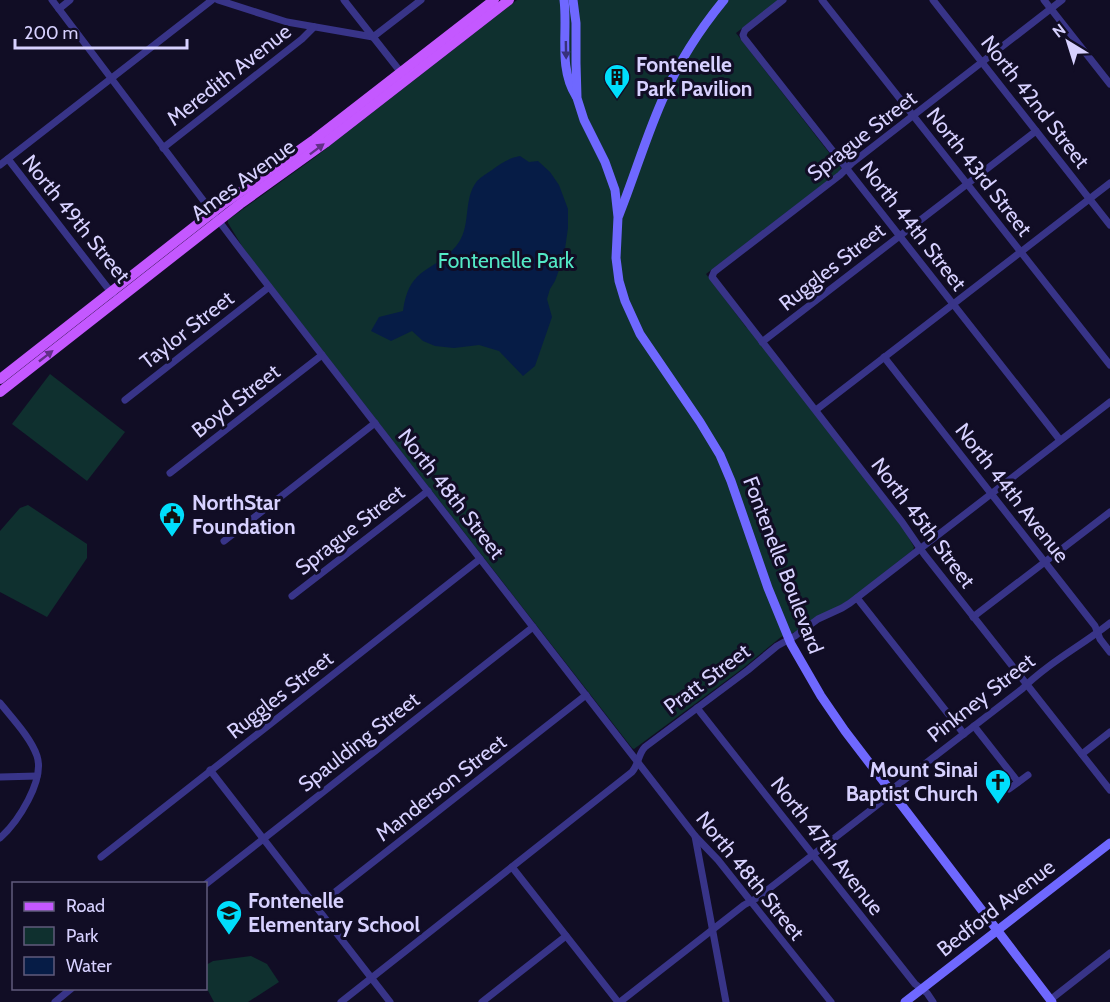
<svg xmlns="http://www.w3.org/2000/svg" width="1110" height="1002" viewBox="0 0 1110 1002" font-family="Cabin,sans-serif">
	<rect width="100%" height="100%" fill="#110d25"/>
	<g fill="#0f302f">
		<path d="M517 0H779L736 33 841 168 839 172 706 274 746 327 750 329 905 531 914 547 913 550 849 600 795 632 781 637 742 669 634 749 632 748 245 251 228 223V220L314 158Z"/>
		<path d="M50 374 125 432 87 481 12 424Z"/>
		<path d="M28 505 87 544V558L47 617 0 592V531L20 508Z"/>
		<path d="M251 956 267 964 279 982 248 1002H214L206 987V965L213 961Z"/>
	</g>
	<path fill="#061c46" d="M520 156 529 162 538 161 550 172 559 185 568 209V228L564 256 555 281 550 289 547 299 552 317 535 366 523 376 499 351 479 345 454 348 435 346 423 341 412 331 391 341 371 331 379 317 403 311C409 263 438 273 459 242 471 224 463 199 477 181 481 177 487 173 492 170 501 163 509 158 520 156Z"/>
	<g fill="none" stroke-linecap="round" stroke-linejoin="round">
		<g stroke="#383488" stroke-width="7">
			<path d="M52 0 243 253 695 836 718 860 831 1002"/>
			<path d="M218 0 287 22 373 37 421 0"/>
			<path d="M344 0 403 75"/>
			<path d="M783 0 745 30 743 35 744 38 1060 440"/>
			<path d="M822 0 1110 365"/>
			<path d="M933 0 1110 225"/>
			<path d="M1044 0 1110 84"/>
			<path d="M1062 0 852 163 840 175 714 272 712 277 902 522 924 554 1110 790"/>
			<path d="M59 9 70 0"/>
			<path d="M163 148 302 39 314 27"/>
			<path d="M8 159 107 287 113 293"/>
			<path d="M0 165 212 0"/>
			<path d="M762 342 1036 131"/>
			<path d="M884 357 1095 626 1100 639 1110 652"/>
			<path d="M125 400 269 287"/>
			<path d="M816 410 1110 183"/>
			<path d="M170 473 322 355"/>
			<path d="M224 541 375 423"/>
			<path d="M292 596 428 491"/>
			<path d="M857 598 964 734"/>
			<path d="M973 617 1110 512"/>
			<path d="M0 703C12 718 31 738 37 756 45 780 18 822 0 838"/>
			<path d="M697 708 915 984 927 993 933 1002"/>
			<path d="M974 726 1018 782"/>
			<path d="M1082 754 1110 732"/>
			<path d="M210 770 390 1002"/>
			<path d="M0 777 37 776"/>
			<path d="M1009 789 1028 775"/>
			<path d="M695 836 726 1002"/>
			<path d="M101 857 480 559"/>
			<path d="M512 867 618 1002"/>
			<path d="M206 884 533 627"/>
			<path d="M316 907 586 695"/>
			<path d="M1050 1000 1110 953"/>
			<path d="M55 1002 72 988"/>
			<path d="M341 1002 632 772C639 764 638 754 645 747L748 670 777 646 795 636 818 619 842 608 850 603 1110 402"/>
			<path d="M482 1002 566 936"/>
			<path d="M620 1002 744 905 757 898 885 799 895 787 1022 689C1048 663 1081 646 1110 623"/>
		</g>
		<g stroke="#6f68ff" stroke-width="9">
			<path d="M564 0C568 31 558 68 576 96"/>
			<path d="M573 0 576 23V63L577 98 584 120 605 162 615 190 618 217 616 258 619 281 625 301 640 334 700 422 720 455 731 481 768 588 791 644 821 696 845 731 1052 1002"/>
			<path d="M619 215C635 175 647 133 665 94 680 60 701 28 724 0"/>
			<path d="M905 1002 1110 843"/>
		</g>
		<g stroke="#c458ff" stroke-width="10">
			<path d="M0 379 222 205 315 139 494 0"/>
			<path d="M0 392 240 204 325 143 509 0"/>
		</g>
	</g>
	<defs><path id="oneway-solid" d="M-6-.8H1V-3.2L6.5 0L1 3.2V.8H-6Z" transform="scale(1.5)"/></defs>
	<use fill="#37317c" href="#oneway-solid" transform="translate(566 50) rotate(89)"/>
	<g fill="#622f87">
		<use href="#oneway-solid" transform="translate(317 149) rotate(-37)"/>
		<use href="#oneway-solid" transform="translate(46 356) rotate(-38)"/>
	</g>
	<defs>
		<g id="building-pin" transform="scale(1.35)"><path d="M0 17L-7.5 6A9.5 9.5 0 1 1 7.5 6Z" fill="#00defc" stroke="#110d25"/><path d="M-4-6H4V6H1V3H-1V6H-4ZM-2.5-4.3h1.7v1.8h-1.7ZM.8-4.3h1.7v1.8H.8ZM-2.5-1h1.7V.8h-1.7ZM.8-1h1.7V.8H.8Z" fill="#111"/></g>
		<g id="civic-pin" transform="scale(1.35)"><path d="M0 17L-7.5 6A9.5 9.5 0 1 1 7.5 6Z" fill="#00defc" stroke="#110d25"/><path d="M-.6-6.5H3V-4.5H.6V-3L4-1V1h2V6H-6V1h2V-1L-.6-3ZM-1.2 2.5V6h2.4V2.5Z" fill="#111"/></g>
		<g id="church-pin" transform="scale(1.35)"><path d="M0 17L-7.5 6A9.5 9.5 0 1 1 7.5 6Z" fill="#00defc" stroke="#110d25"/><path d="M-1.2-6h2.4v3.5h3.3v2.4h-3.3V6h-2.4V-.1h-3.3v-2.4h3.3Z" fill="#111"/></g>
		<g id="school-pin" transform="scale(1.35)"><path d="M0 17L-7.5 6A9.5 9.5 0 1 1 7.5 6Z" fill="#00defc" stroke="#110d25"/><path d="M0-5L7-2L0 1L-7-2ZM-4 1L0 2.5L4 1V4Q0 6-4 4Z" fill="#111"/></g>
	</defs>
	<g fill-rule="evenodd">
		<use href="#building-pin" x="617" y="77"/>
		<use href="#civic-pin" x="172" y="515"/>
		<use href="#church-pin" x="998" y="782"/>
		<use href="#school-pin" x="229" y="913"/>
	</g>
	<g text-anchor="middle" stroke-width="6" stroke-linejoin="round" paint-order="stroke">
		<g font-size="21" font-weight="bold" fill="#d7d1ff" stroke="#110d25" text-anchor="start">
			<text x="636" y="72">Fontenelle<tspan x="636" dy="24">Park Pavilion</tspan></text>
			<text x="192" y="510">NorthStar<tspan x="192" dy="24">Foundation</tspan></text>
			<text x="978" y="777" text-anchor="end">Mount Sinai<tspan x="978" dy="24">Baptist Church</tspan></text>
			<text x="248" y="908">Fontenelle<tspan x="248" dy="24">Elementary School</tspan></text>
		</g>
		<g font-size="21" fill="#d7d1ff" stroke="#110d25">
			<text transform="translate(229 75) rotate(-38)" y="7">Meredith Avenue</text>
			<text transform="translate(1035 102) rotate(52)" y="7">North 42nd Street</text>
			<text transform="translate(862 136) rotate(-38)" y="7">Sprague Street</text>
			<text transform="translate(979 172) rotate(52)" y="7">North 43rd Street</text>
			<text transform="translate(243 180) rotate(-36)" y="7">Ames Avenue</text>
			<text transform="translate(76 219) rotate(51)" y="7">North 49th Street</text>
			<text transform="translate(913 226) rotate(52)" y="7">North 44th Street</text>
			<text transform="translate(832 267) rotate(-38)" y="7">Ruggles Street</text>
			<text transform="translate(187 330) rotate(-38)" y="7">Taylor Street</text>
			<text transform="translate(236 401) rotate(-38)" y="7">Boyd Street</text>
			<text transform="translate(1012 493) rotate(52)" y="7">North 44th Avenue</text>
			<text transform="translate(451 494) rotate(52)" y="7">North 48th Street</text>
			<text transform="translate(923 523) rotate(53)" y="7">North 45th Street</text>
			<text transform="translate(350 530) rotate(-38)" y="7">Sprague Street</text>
			<text transform="translate(783 565) rotate(69)" y="7">Fontenelle Boulevard</text>
			<text transform="translate(707 679) rotate(-37)" y="7">Pratt Street</text>
			<text transform="translate(280 695) rotate(-38)" y="7">Ruggles Street</text>
			<text transform="translate(981 698) rotate(-38)" y="7">Pinkney Street</text>
			<text transform="translate(359 742) rotate(-38)" y="7">Spaulding Street</text>
			<text transform="translate(441 788) rotate(-38)" y="7">Manderson Street</text>
			<text transform="translate(827 846) rotate(52)" y="7">North 47th Avenue</text>
			<text transform="translate(750 876) rotate(51)" y="7">North 48th Street</text>
			<text transform="translate(996 908) rotate(-38)" y="7">Bedford Avenue</text>
		</g>
		<g font-size="21" fill="#53e9c6" stroke="#110d25">
			<text x="506" y="268">Fontenelle Park</text>
		</g>
	</g>
	<rect x="12" y="882" width="195" height="108" fill="#110d25" stroke="#605b7c" stroke-width="1.5"/>
	<rect x="24" y="902" width="30" height="9" fill="#c458ff" stroke="#605b7c" stroke-width="1.5"/>
	<text x="66" y="912" font-size="18" fill="#d7d1ff">Road</text>
	<rect x="24" y="927" width="30" height="18" fill="#0f302f" stroke="#605b7c" stroke-width="1.5"/>
	<text x="66" y="942" font-size="18" fill="#d7d1ff">Park</text>
	<rect x="24" y="957" width="30" height="18" fill="#061c46" stroke="#605b7c" stroke-width="1.5"/>
	<text x="66" y="972" font-size="18" fill="#d7d1ff">Water</text>
	<g transform="translate(1068 42) rotate(322)" stroke="#110d25" stroke-width="4.5" paint-order="stroke">
	<path d="M0-4.5L10 22L0 15L-10 22Z" fill="#d7d1ff"/>
	<text y="-9" font-size="16" font-weight="bold" text-anchor="middle" fill="#d7d1ff">N</text>
	</g>
	<path d="M15 39v9h172v-9" fill="none" stroke="#d7d1ff" stroke-width="3"/>
	<text x="24" y="39" font-size="18" fill="#d7d1ff" stroke="#110d25" stroke-width="4.5" paint-order="stroke">200 m</text>
</svg>
